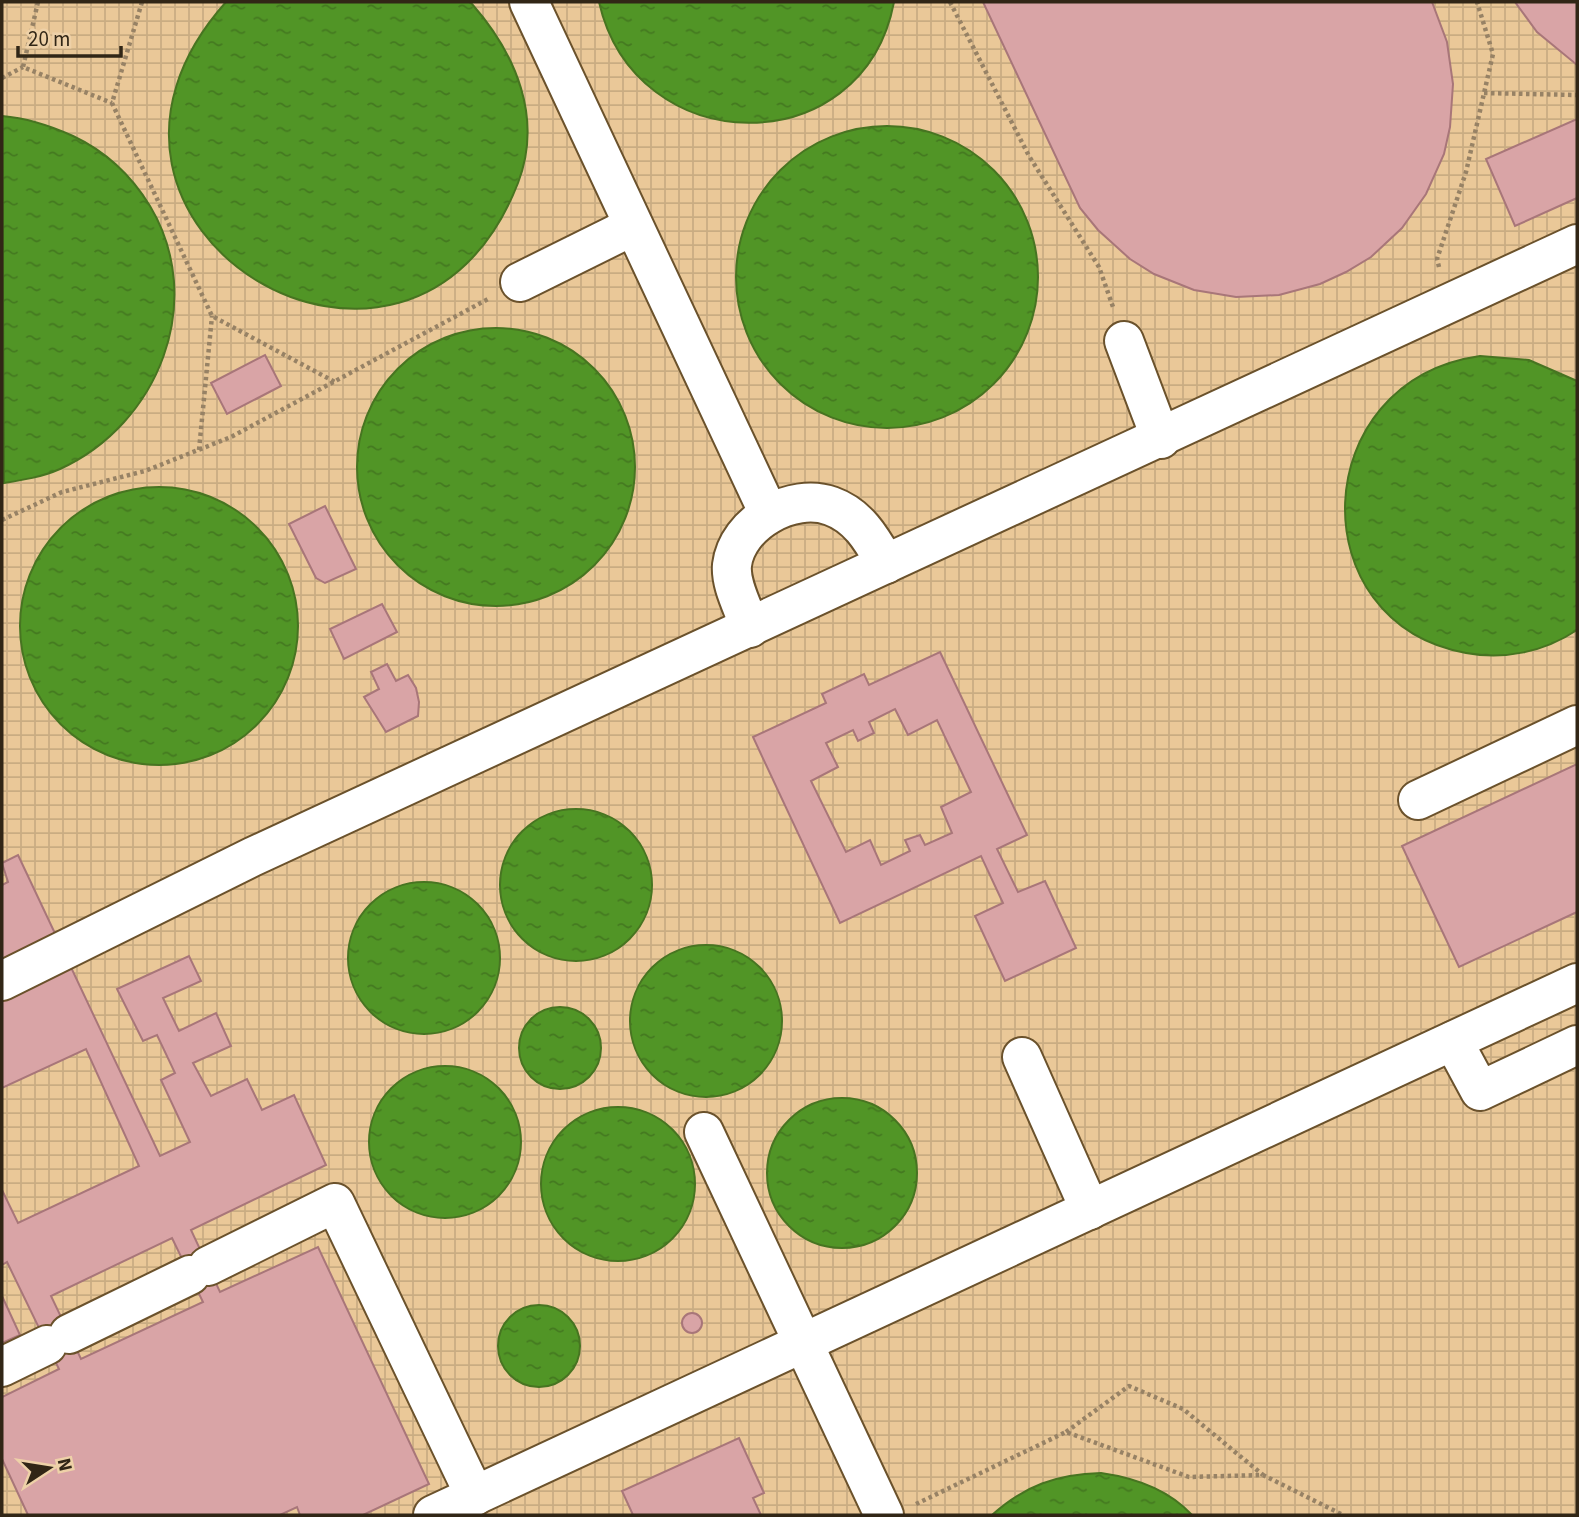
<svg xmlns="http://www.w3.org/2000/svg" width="1579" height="1517" viewBox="0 0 1579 1517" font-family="'Source Sans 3',sans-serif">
	<defs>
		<pattern id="industrial-grid" width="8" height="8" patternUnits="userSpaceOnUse" patternTransform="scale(1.75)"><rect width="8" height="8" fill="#eac898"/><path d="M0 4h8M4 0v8" fill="none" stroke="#c9ac82"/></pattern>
		<pattern id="water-ripples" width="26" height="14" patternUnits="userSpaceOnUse" patternTransform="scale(1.75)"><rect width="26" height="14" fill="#519526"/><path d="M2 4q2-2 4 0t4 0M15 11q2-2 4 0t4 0" fill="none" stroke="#447920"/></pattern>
	</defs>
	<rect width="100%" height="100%" fill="#eed1a8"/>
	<rect fill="url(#industrial-grid)" x="2" y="2" width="1575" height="1513"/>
	<g fill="url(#water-ripples)" stroke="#477421" stroke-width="2">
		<path d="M226 2H469L472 4C516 54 543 118 518 183 411 459 25 227 226 2Z"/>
		<path d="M599 2H894C863 165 635 161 599 2Z"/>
		<path d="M2 116C26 118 51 126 73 136 107 152 131 175 150 206 207 301 159 424 60 469 42 477 23 480 4 483Z"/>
		<circle cx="887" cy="277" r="151"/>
		<circle cx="496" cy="467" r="139"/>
		<path d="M1480 356 1529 360 1577 381V630C1544 652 1505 660 1466 653 1299 623 1306 381 1480 356Z"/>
		<circle cx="159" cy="626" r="139"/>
		<circle cx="576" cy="885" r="76"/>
		<circle cx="424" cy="958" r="76"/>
		<circle cx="706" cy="1021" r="76"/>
		<circle cx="560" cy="1048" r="41"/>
		<circle cx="445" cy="1142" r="76"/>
		<circle cx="842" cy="1173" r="75"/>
		<circle cx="618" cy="1184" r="77"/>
		<circle cx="539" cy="1346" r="41"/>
		<path d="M1101 1473C1136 1478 1168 1489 1192 1515H992C1024 1486 1057 1474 1101 1473Z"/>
	</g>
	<g fill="#d9a4a6" stroke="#a87679" stroke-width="2" fill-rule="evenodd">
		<path d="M983 2H1432L1447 42 1453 84 1450 127 1444 154 1426 194 1402 228 1371 257 1346 272 1320 284 1279 295 1236 297 1194 290 1154 274 1130 259 1098 230 1080 208Z"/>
		<path d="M1515 2H1577V65L1537 32Z"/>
		<path d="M1577 119V198L1515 226 1486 159Z"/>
		<path d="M265 355 281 386 227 414 211 383Z"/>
		<path d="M325 506 356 569 325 583 316 578 289 524Z"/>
		<path d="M382 604 397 632 344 659 330 629Z"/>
		<path d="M940 652 1027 835 997 849 1018 892 1045 881 1076 948 1005 981 975 916 1003 903 981 856 840 923 753 737 826 703 822 694 864 674 869 685ZM895 709 908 735 937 720 971 792 941 807 952 833 925 845 920 835 905 840 910 851 881 865 870 840 846 852 811 781 838 767 826 743 853 730 858 741 874 733 869 722Z"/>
		<path d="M387 664 396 681 408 675 416 688 419 702 418 716 386 732 364 697 379 689 371 672Z"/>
		<path d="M1577 764V912L1459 967 1402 846Z"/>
		<path d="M18 855 160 1156 190 1142 161 1080 175 1073 157 1035 143 1041 117 989 189 956 201 981 163 998 179 1031 216 1013 231 1046 193 1063 211 1096 247 1079 262 1110 294 1095 326 1165 191 1230 220 1292 318 1247 429 1484 363 1515H300L297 1507 280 1515H28L2 1459V1397L59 1369 7 1262 2 1265V1190L18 1223 139 1166 86 1049 2 1088V885L8 882 2 863ZM172 1238 203 1302 81 1359 51 1296Z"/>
		<path d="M2 1296 20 1335 2 1343Z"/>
		<circle cx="692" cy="1323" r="10"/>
		<path d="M739 1438 764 1493 753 1498 761 1515H633L622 1491Z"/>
	</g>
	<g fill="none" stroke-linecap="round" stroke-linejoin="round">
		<g stroke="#6b522c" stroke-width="42">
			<g id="minor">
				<path d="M529 2 769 514"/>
				<path d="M520 282 633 226"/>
				<path d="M1124 341 1161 439"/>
				<path d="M750 628C744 609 730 585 732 565 737 523 792 492 831 506 859 516 872 540 886 564"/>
				<path d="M1418 800 1577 725"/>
				<path d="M2 981 252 857 1577 244"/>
				<path d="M1453 1041 1480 1091 1577 1045"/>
				<path d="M1022 1057 1090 1210"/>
				<path d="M704 1132 884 1515"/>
				<path d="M208 1266 335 1203 475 1496"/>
				<path d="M69 1334 190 1275"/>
				<path d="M2 1367 47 1345"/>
				<path d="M433 1515 1577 983"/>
			</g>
		</g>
		<g stroke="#978265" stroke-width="4.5" stroke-dasharray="3.5 3.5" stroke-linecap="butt">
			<path d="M38 2 23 67 112 103"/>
			<path d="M142 2 112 103 212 316 335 382"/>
			<path d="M950 2 1029 156 1099 267 1113 307"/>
			<path d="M2 78 23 67"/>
			<path d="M1484 93 1577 95"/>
			<path d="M1439 267 1437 259 1466 172 1493 54 1477 2"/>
			<path d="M199 450 212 316"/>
			<path d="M2 520 62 492 145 471 231 437 488 299"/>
			<path d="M1066 1432 1129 1386 1183 1409 1263 1475"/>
			<path d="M916 1504 1066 1432 1189 1477 1263 1475 1343 1515"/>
		</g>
		<use href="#minor" stroke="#fff" stroke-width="38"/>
	</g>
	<rect width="1579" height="1517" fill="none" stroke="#312616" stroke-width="7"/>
	<g transform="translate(49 1468) rotate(78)" stroke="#eed1a8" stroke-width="5" paint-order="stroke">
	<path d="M0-5L12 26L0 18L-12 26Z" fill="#312616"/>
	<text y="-10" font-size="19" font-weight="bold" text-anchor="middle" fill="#312616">N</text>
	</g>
	<path d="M18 46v10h103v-10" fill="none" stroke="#312616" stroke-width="3.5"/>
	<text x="28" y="46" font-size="21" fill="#312616" stroke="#eed1a8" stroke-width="5" paint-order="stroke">20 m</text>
</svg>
